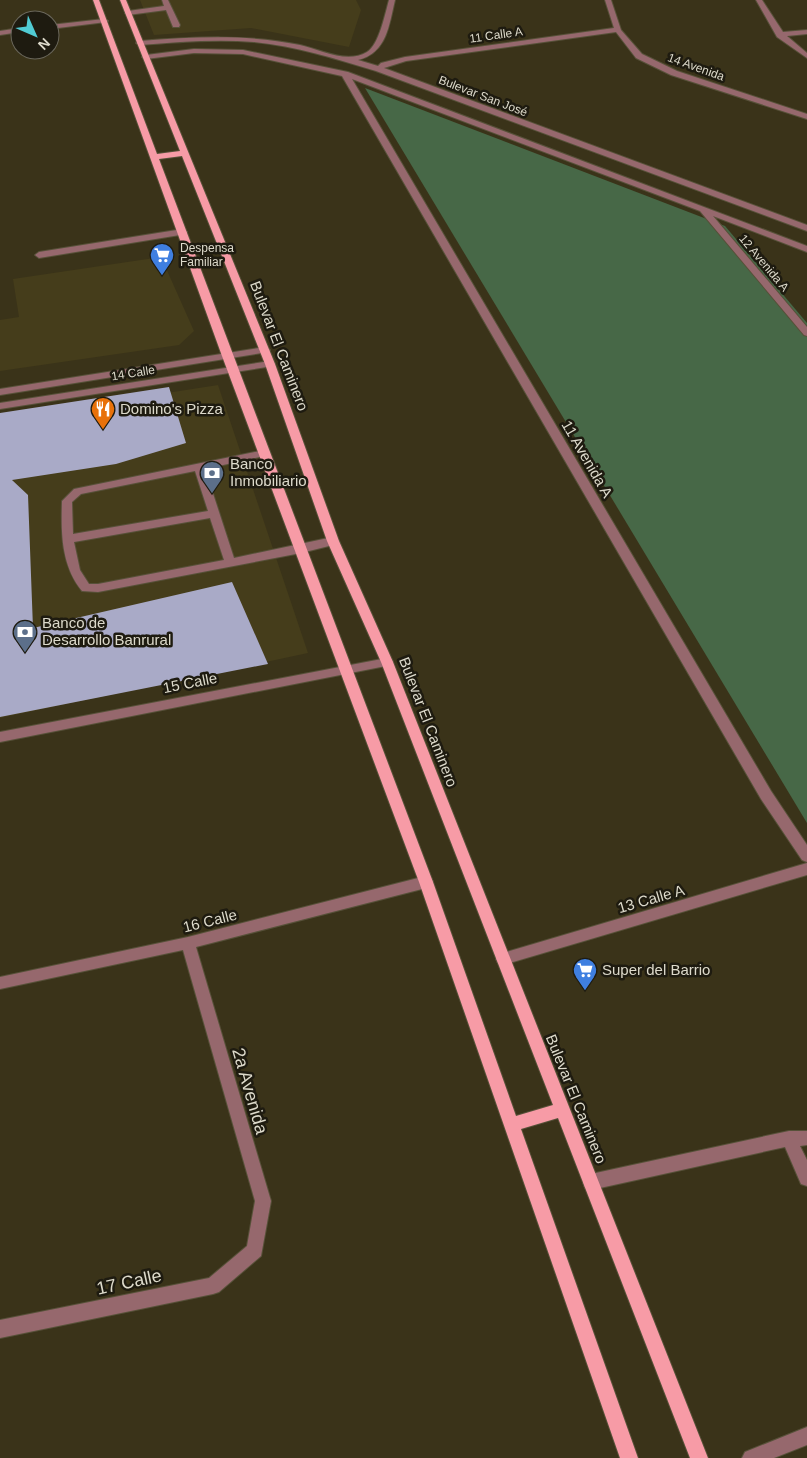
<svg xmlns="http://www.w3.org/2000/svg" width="807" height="1458" viewBox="0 0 807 1458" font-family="Helvetica,sans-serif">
	<rect width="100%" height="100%" fill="#3a3319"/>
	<g fill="#453d1b">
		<path d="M140 0H356L361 10 349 47 251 28 154 35Z"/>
		<path d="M161 257 194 331 179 345 0 371V320L19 317 13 279Z"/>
		<path d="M218 385 308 653 0 718V419Z"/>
	</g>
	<path fill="#476847" d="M365 88 725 226 807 323V823Z"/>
	<path fill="#a9aac7" d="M169 387 186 443 116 464 12 480 28 495 33 628 232 582 268 664 0 717V413Z"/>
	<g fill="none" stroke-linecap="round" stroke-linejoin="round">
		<g stroke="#575139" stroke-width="2">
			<g id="minor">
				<path d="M162 0H168L180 25 179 27H173L166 10 128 15 125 13 128 11 164 6Z"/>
				<path d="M389 0H395C389 25 387 53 358 60L378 66 381 63 405 57 614 28 605 0H611L621 30 642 54 677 71 807 114V119L671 75 636 58 616 32 406 61 384 68 807 225V231L376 71C336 59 296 46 254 42 216 39 178 42 140 45L136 43 140 41C194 37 247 34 300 45 321 50 347 64 367 52 379 45 385 14 389 0Z"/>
				<path d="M756 0H762L783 32 807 30V34L787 36 807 53V58L777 37Z"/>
				<path d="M104 19 108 21 106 22 50 29V25Z"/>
				<path d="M20 28V32L0 35V31Z"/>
				<path d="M194 49 243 50 348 72 807 246V252L713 216 807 327V336L804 335 700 211 352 79 771 791 807 845V862L802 860 761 799 342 76 243 54 194 53 146 59 142 57 146 55Z"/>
				<path d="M183 229 187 232 186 234 39 258 35 255 39 252Z"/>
				<path d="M265 347 270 350 268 352 0 395V389Z"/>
				<path d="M270 361 275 364 273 366 0 409V403Z"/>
				<path d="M265 450 270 453 269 455 205 469 234 558 333 537 339 541 337 544 301 553 98 592 82 591C61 565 61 533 62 501L74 489ZM195 471 208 511 73 534 72 502 81 494ZM210 518 224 560 98 584H89L80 570 74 542Z"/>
				<path d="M387 658 391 659 393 662 391 665 0 742V732Z"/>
				<path d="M807 863V875L503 965 498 963 496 959 498 955 503 953Z"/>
				<path d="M426 876 431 878 433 882 431 886 426 888 196 947 271 1201 261 1256 219 1292 213 1294 0 1338V1320L209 1278 247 1246 255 1201 183 950 0 989V977L188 937Z"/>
				<path d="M789 1131H807V1145L800 1146 807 1160V1186L801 1184 785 1147 591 1190 585 1188 583 1182 585 1176 591 1174Z"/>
				<path d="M807 1427V1445L774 1458H742L745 1452Z"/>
			</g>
		</g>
		<g stroke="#575139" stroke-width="2">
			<path id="major" d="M93 0H99L157 154 180 151 120 0H126L275 364 339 541 393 662 708 1458H690L558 1118 521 1129 638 1458H620L419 882 222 356ZM182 156 265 364 327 541 381 662 553 1105 516 1116 433 882 159 159Z"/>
		</g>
		<use href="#minor" fill="#96686d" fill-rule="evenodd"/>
		<use href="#major" fill="#f79ba6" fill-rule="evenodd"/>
	</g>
	<defs>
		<g id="supermarket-pin" transform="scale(1.25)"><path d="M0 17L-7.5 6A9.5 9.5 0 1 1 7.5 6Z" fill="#3f7fe0" stroke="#1e1b10"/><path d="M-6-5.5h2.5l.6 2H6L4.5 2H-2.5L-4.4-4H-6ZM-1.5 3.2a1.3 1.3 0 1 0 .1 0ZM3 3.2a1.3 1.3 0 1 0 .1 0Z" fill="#fff"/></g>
		<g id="restaurant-pin" transform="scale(1.25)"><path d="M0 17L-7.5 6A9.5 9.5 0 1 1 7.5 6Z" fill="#e8710a" stroke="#1e1b10"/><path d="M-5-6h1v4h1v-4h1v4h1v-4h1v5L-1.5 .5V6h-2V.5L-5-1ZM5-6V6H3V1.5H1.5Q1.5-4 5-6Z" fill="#fff"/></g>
		<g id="bank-pin" transform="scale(1.25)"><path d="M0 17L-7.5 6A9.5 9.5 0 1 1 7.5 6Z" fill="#5c6f8a" stroke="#1e1b10"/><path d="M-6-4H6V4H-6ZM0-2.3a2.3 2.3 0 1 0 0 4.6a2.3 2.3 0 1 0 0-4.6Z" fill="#fff"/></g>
	</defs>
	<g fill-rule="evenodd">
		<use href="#supermarket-pin" x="162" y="255"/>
		<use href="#restaurant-pin" x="103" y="409"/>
		<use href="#bank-pin" x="212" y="473"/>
		<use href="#bank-pin" x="25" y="632"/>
		<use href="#supermarket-pin" x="585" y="970"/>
	</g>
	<g text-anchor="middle" stroke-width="5" stroke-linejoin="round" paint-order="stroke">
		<g font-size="12" fill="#dddacb" stroke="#1e1b10">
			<text transform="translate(496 35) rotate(-8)" y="4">11 Calle A</text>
			<text transform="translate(696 67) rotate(20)" y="4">14 Avenida</text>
			<text transform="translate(483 96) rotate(21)" y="4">Bulevar San José</text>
			<text transform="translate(764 263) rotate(50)" y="4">12 Avenida A</text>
			<text transform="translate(133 373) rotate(-9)" y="4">14 Calle</text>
		</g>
		<g font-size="12" fill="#dddacb" stroke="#1e1b10" text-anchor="start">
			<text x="180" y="252">Despensa<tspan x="180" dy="14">Familiar</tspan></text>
		</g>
		<g font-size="15" fill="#dddacb" stroke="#1e1b10">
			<text transform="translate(279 346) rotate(69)" y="5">Bulevar El Caminero</text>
			<text transform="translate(587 459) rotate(60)" y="5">11 Avenida A</text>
			<text transform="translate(190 683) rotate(-11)" y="5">15 Calle</text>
			<text transform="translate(428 722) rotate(69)" y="5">Bulevar El Caminero</text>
			<text transform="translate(651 899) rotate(-16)" y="5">13 Calle A</text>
			<text transform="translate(210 921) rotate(-14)" y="5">16 Calle</text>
			<text transform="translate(576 1099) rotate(68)" y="5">Bulevar El Caminero</text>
		</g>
		<g font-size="15" fill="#dddacb" stroke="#1e1b10" text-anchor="start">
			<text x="120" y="414">Domino's Pizza</text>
			<text x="230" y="469">Banco<tspan x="230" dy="17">Inmobiliario</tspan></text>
			<text x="42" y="628">Banco de<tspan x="42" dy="17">Desarrollo Banrural</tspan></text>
			<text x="602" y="975">Super del Barrio</text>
		</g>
		<g font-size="18" fill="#dddacb" stroke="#1e1b10">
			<text transform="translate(250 1091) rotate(74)" y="6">2a Avenida</text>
			<text transform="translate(129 1282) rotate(-12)" y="6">17 Calle</text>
		</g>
	</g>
	<g transform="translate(35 35) rotate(135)"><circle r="24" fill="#1e1b10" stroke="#6a675b"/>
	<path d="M0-4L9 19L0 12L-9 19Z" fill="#51ccd4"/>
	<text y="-8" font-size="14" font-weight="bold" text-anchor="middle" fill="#dddacb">N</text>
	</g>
</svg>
